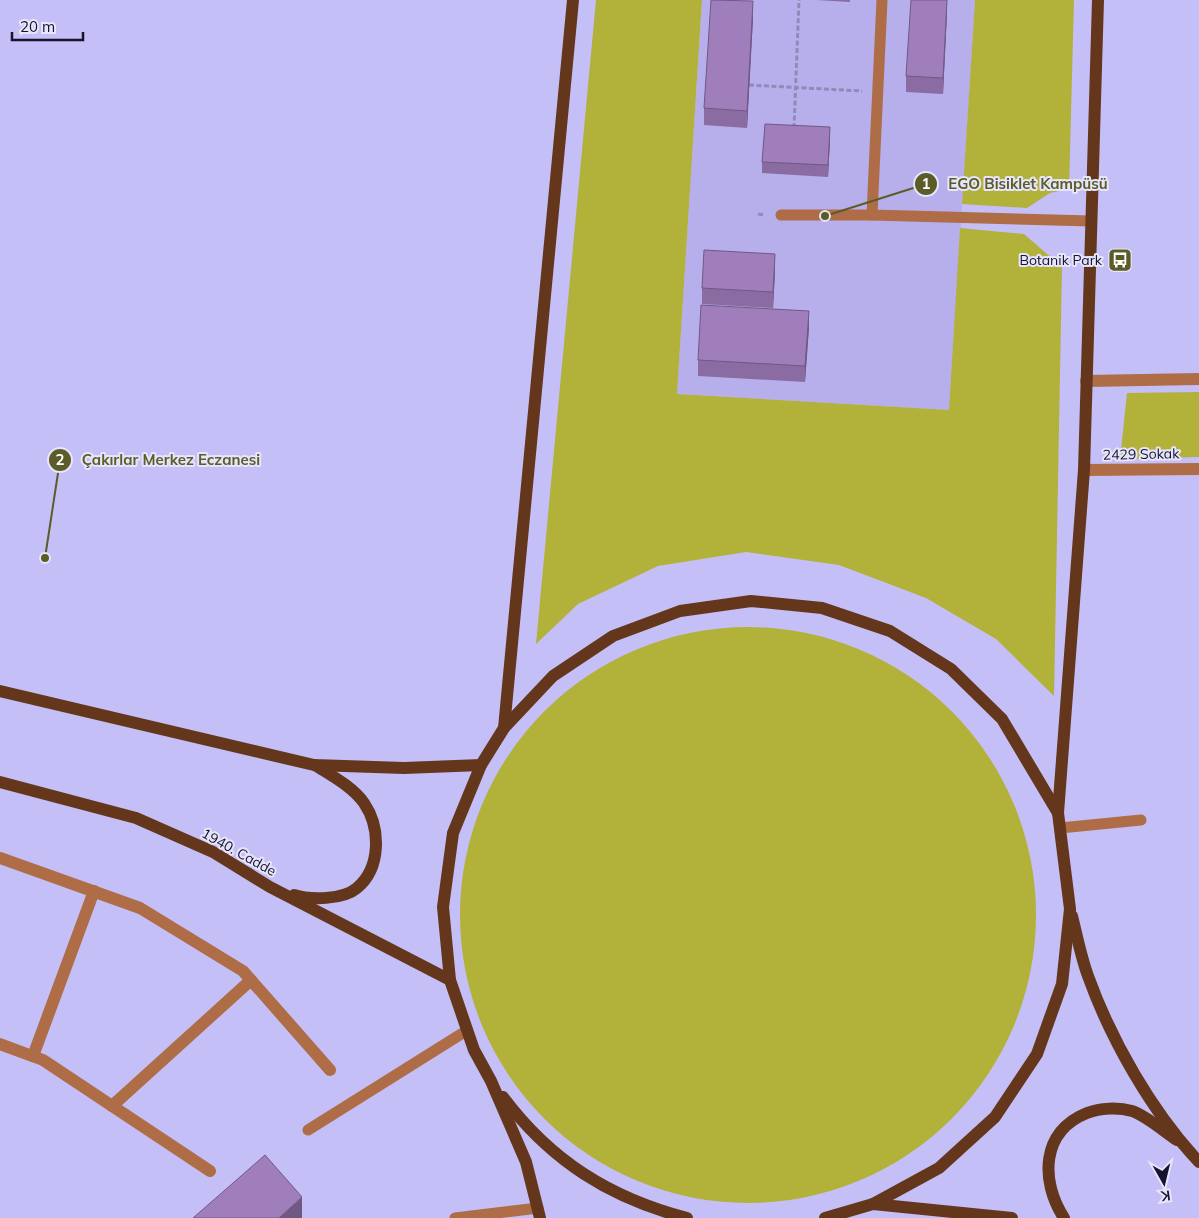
<svg xmlns="http://www.w3.org/2000/svg" width="1199" height="1218" viewBox="0 0 1199 1218" font-family="Mulish,sans-serif">
	<rect width="100%" height="100%" fill="#c5bff7"/>
	<path fill="#b6afeb" d="M702 0H975L949 410 677 394Z"/>
	<g fill="#b2b13a">
		<path d="M596 0H702L677 394 949 410 960 228 1024 234 1062 267 1054 696 996 639 926 598 839 565 746 552 658 566 578 604 536 644Z"/>
		<path d="M975 0H1074L1069 189 1050 193 1027 208 962 204Z"/>
		<path d="M1199 392V457L1120 459 1127 393Z"/>
		<circle cx="748" cy="915" r="288"/>
	</g>
	<g fill="none" stroke-linecap="round" stroke-linejoin="round">
		<g stroke="#8f8ab8" stroke-width="3" stroke-dasharray="5 2.5" stroke-linecap="butt">
			<path d="M749 85 862 91"/>
			<path d="M794 128 799 0"/>
			<path d="M758 214 765 215"/>
		</g>
		<g stroke="#ae6c47" stroke-width="11">
			<path d="M882 0 872 215 1091 221"/>
			<path d="M781 215H872"/>
			<path d="M1060 828 1141 820"/>
			<path d="M308 1130 466 1031"/>
			<path d="M455 1218 538 1208"/>
		</g>
		<g stroke="#ae6c47" stroke-width="12">
			<path d="M1086 381 1199 379"/>
			<path d="M1084 470 1199 469"/>
			<path d="M0 858 140 908 243 971 330 1070"/>
			<path d="M0 1044 43 1060 210 1171"/>
			<path d="M33 1056 94 891"/>
			<path d="M112 1106 251 980"/>
		</g>
		<g stroke="#64371d" stroke-width="12">
			<path d="M0 691 314 765 404 768 481 765"/>
			<path d="M504 728 573 0"/>
			<path d="M0 782 136 818 213 852 270 887 450 980"/>
			<path d="M294 895C310 900 343 900 357 888 381 868 381 828 364 803 353 787 332 776 315 765"/>
			<path d="M1072 916C1077 936 1081 957 1088 976 1111 1040 1152 1112 1199 1162"/>
			<path d="M503 1097C551 1161 610 1198 687 1218"/>
			<path d="M873 1204 1012 1218"/>
			<path d="M540 1218 526 1162 491 1081 474 1050 450 980 443 907 453 833 481 765 504 728 553 676 613 636 680 611 751 601 822 608 890 631 951 669 1002 719 1058 813"/>
			<path d="M825 1218 873 1204 939 1168 995 1117 1037 1054 1062 984 1070 909 1058 813 1084 470 1098 0"/>
			<path d="M1064 1218C1040 1181 1041 1131 1087 1113 1100 1108 1118 1107 1132 1111 1145 1115 1165 1132 1177 1140"/>
		</g>
	</g>
	<g fill="#8a6ca2">
		<path d="M816 0H850V2Z"/>
		<path d="M947 12 943 94 906 92V76Z"/>
		<path d="M753 18 747 128 704 125V108Z"/>
		<path d="M830 139 828 177 762 173V162Z"/>
		<path d="M775 271 773 308 702 304V288Z"/>
		<path d="M809 327 805 382 698 376V360Z"/>
	</g>
	<g fill="#705884">
		<path d="M947 0V12L943 94V78Z"/>
		<path d="M753 1V18L747 128V111Z"/>
		<path d="M830 127V139L828 177V165Z"/>
		<path d="M775 254V271L773 308V292Z"/>
		<path d="M809 311V327L805 382V366Z"/>
		<path d="M302 1197V1218H279Z"/>
	</g>
	<g fill="#a07ebc" stroke="#705884">
		<path d="M711 0 753 1 747 111 704 108Z"/>
		<path d="M911 0H947L943 78 906 76Z"/>
		<path d="M765 124 830 127 828 165 762 162Z"/>
		<path d="M704 250 775 254 773 292 702 288Z"/>
		<path d="M701 305 809 311 805 366 698 360Z"/>
		<path d="M265 1155 302 1197 279 1218H193Z"/>
	</g>
	<defs>
		<g id="bus-square" transform="scale(1.25)"><rect x="-9" y="-9" width="18" height="18" rx="4" fill="#5c5c29" stroke="#e6e5fb"/><path d="M-5-6H5V4H4V6H2V4H-2V6H-4V4H-5ZM-3.5-4V0h7V-4ZM-3.5 1.2v1.5H-2V1.2ZM2 1.2v1.5H3.5V1.2Z" fill="#fff"/></g>
	</defs>
	<g fill-rule="evenodd">
		<use href="#bus-square" x="1120" y="260"/>
	</g>
	<g text-anchor="middle" stroke-width="4" stroke-linejoin="round" paint-order="stroke">
		<g font-size="14" fill="#17132c" stroke="#e6e5fb" text-anchor="end">
			<text x="1102" y="265">Botanik Park</text>
		</g>
		<g font-size="14" fill="#17132c" stroke="#e6e5fb">
			<text transform="translate(1141 454) rotate(-1)" y="5">2429 Sokak</text>
			<text transform="translate(239 852) rotate(29)" y="5">1940. Cadde</text>
		</g>
	</g>
	<path fill="none" stroke="#5c5c29" stroke-width="2" d="M825 216L926 184M45 558L60 460"/>
	<g fill="#5c5c29" stroke="#e6e5fb" stroke-width="2">
		<circle cx="825" cy="216" r="5"/>
		<circle cx="45" cy="558" r="5"/>
		<circle cx="926" cy="184" r="12"/>
		<circle cx="60" cy="460" r="12"/>
	</g>
	<g font-size="15" text-anchor="middle" font-weight="bold" fill="#fff">
		<text x="926" y="189">1</text>
		<text x="60" y="465">2</text>
	</g>
	<g font-size="15" text-anchor="middle" font-weight="bold" fill="#5c5c29" stroke="#e6e5fb" stroke-width="4" stroke-linejoin="round" paint-order="stroke">
		<text x="1028" y="189">EGO Bisiklet Kampüsü</text>
		<text x="171" y="465">Çakırlar Merkez Eczanesi</text>
	</g>
	<g transform="translate(1164 1183) rotate(172)" stroke="#e6e5fb" stroke-width="4" paint-order="stroke">
	<path d="M0-4L9 19L0 12L-9 19Z" fill="#17132c"/>
	<text y="-8" font-size="14" font-weight="bold" text-anchor="middle" fill="#17132c">K</text>
	</g>
	<path d="M12 32v8h71v-8" fill="none" stroke="#17132c" stroke-width="2.5"/>
	<text x="20" y="32" font-size="15" fill="#17132c" stroke="#e6e5fb" stroke-width="4" paint-order="stroke">20 m</text>
</svg>
